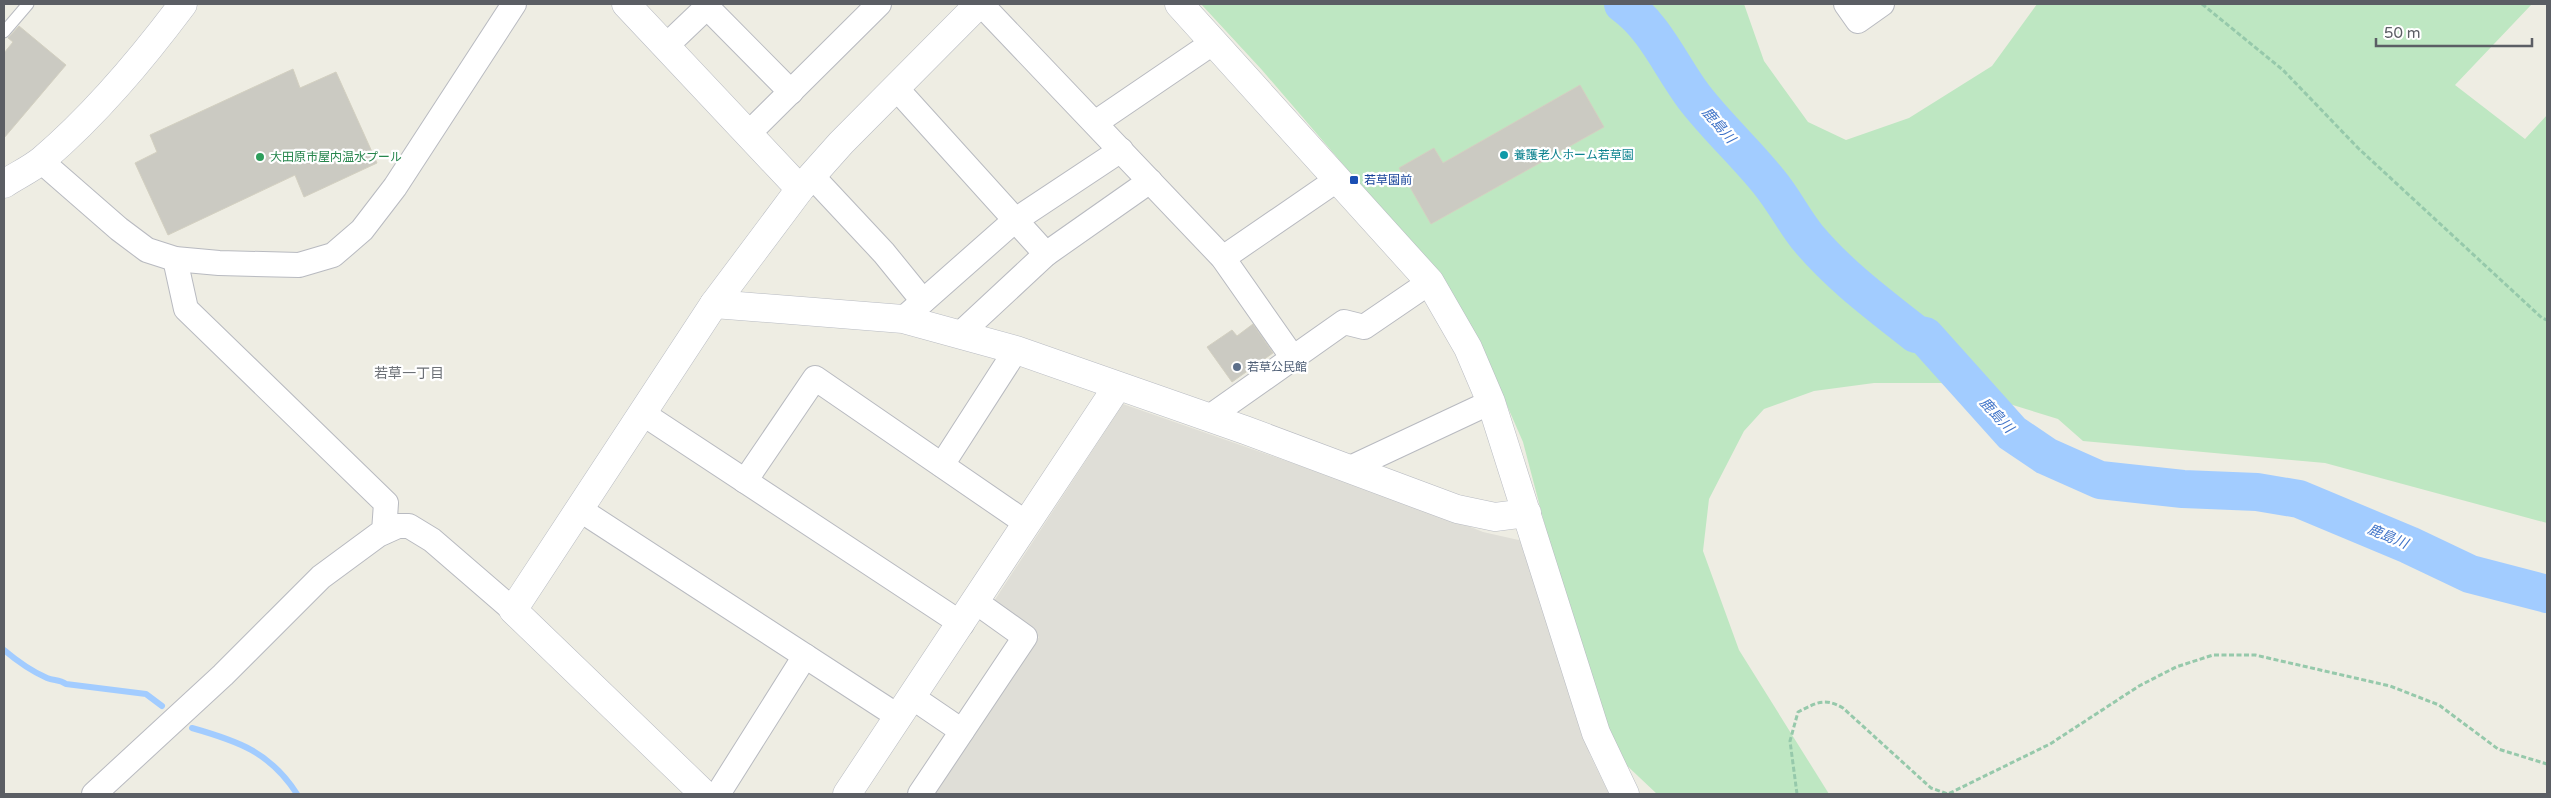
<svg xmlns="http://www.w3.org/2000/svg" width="2551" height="798" viewBox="0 0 2551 798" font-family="'Varela Round','Noto Sans JP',sans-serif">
	<rect width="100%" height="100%" fill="#eeede3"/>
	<path fill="#dfded7" d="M1123 404 1436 513 1483 532 1523 541 1590 755 1609 794H932L1039 637 994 601Z"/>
	<path fill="#bee7c2" d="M1201 4H1744L1764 61 1808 122 1846 140 1909 118 1992 66 2037 4H2532L2455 85 2525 139 2547 115V523L2325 463 2083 441 2058 419 1941 383H1874L1814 391 1764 409 1744 431 1709 499 1703 551 1739 650 1829 794H1657L1621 760 1596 720 1523 442 1492 371 1408 240 1262 70Z"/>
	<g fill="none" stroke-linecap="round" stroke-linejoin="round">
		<g stroke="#a2ccff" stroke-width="6">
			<path d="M4 650C17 661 31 671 47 678 54 681 59 679 66 684L146 694 162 706"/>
			<path d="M192 728C238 741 270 752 297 794"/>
		</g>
		<path stroke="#a2ccff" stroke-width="38" d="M1623 4C1656 28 1670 65 1694 97 1717 127 1746 153 1769 182 1784 200 1794 221 1808 238 1840 276 1878 304 1916 334L1925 336 2012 433 2046 456 2100 480 2183 489 2257 492 2299 499 2409 545 2470 574 2547 594"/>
	</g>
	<g fill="#cbcac2" stroke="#d3d0c1">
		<path d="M19 26 66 65 4 138V53L13 42 8 38Z"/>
		<path d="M293 69 300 88 336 72 377 163 304 197 295 175 168 235 135 163 157 152 150 135Z"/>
		<path d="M1580 85 1604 127 1431 224 1399 168 1434 148 1443 163Z"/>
		<path d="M1253 324 1273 353 1232 382 1207 347 1232 330 1237 336Z"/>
	</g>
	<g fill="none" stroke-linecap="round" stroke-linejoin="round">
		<g stroke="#b8bac0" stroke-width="13">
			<path id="lane" d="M4 32 28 4"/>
		</g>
		<g stroke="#b8bac0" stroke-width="26">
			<g id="street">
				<path d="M981 4 1223 258 1293 358"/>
				<path d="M1846 4 1858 21 1882 4"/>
				<path d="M707 7 791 92"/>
				<path d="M666 46 710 4"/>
				<path d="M896 88 1046 254"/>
				<path d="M1095 123 1214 42"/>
				<path d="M748 134 879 4"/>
				<path d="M41 161 119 229 147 250 175 259 219 263 299 265 333 255 362 230 395 187 514 4"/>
				<path d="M812 176 884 253 923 301"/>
				<path d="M1223 258 1338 179"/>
				<path d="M175 259 186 309 386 503 384 532"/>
				<path d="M903 319 1014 221 1121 150"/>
				<path d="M960 334 1046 254 1150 181"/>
				<path d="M642 413 962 624"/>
				<path d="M1208 418 1344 322 1364 327 1430 282"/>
				<path d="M942 465 1016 350"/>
				<path d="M1348 469 1491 402"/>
				<path d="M745 481 815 378 1026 523"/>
				<path d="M579 509 899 717"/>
				<path d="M912 697 962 731"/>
				<path d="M94 794 223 675 321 577 378 535 398 526H409L432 540 513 610"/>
				<path d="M718 794 805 656"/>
				<path d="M920 794 1025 637 976 602"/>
			</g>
		</g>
		<g stroke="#b8bbc2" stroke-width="29">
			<g id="secondary">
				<path d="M626 4 800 189"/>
				<path d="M1179 4 1430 282 1468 348 1491 402 1596 733 1625 794"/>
				<path d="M4 184C16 176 31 169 42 160 96 114 141 60 183 4"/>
				<path d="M714 304 903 319 1016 350 1245 430 1457 509 1495 517 1527 513"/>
				<path d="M704 794 513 610 714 304 800 189 841 143 979 4"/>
				<path d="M847 794 1117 387"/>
			</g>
		</g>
		<g stroke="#96c9ab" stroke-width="3" stroke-dasharray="5 2.5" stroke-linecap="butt">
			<path d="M2202 4 2283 70 2358 148 2542 318 2547 320"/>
			<path d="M1797 794 1790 741 1798 712C1816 703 1824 697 1843 708L1931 788 1948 794 2050 744 2139 686 2176 667 2213 655H2255L2390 686 2439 705 2498 749 2547 764"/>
		</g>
		<use href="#lane" stroke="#fff" stroke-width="11"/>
		<use href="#street" stroke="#fff" stroke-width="24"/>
		<use href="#secondary" stroke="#fff" stroke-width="28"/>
	</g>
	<circle fill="#0f9aa8" stroke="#fff" stroke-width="2" cx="1504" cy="155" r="5"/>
	<circle fill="#2e9e5b" stroke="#fff" stroke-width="2" cx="260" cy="157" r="5"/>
	<rect fill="#1a4fb4" stroke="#fff" stroke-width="2" x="1349" y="175" width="10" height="10" rx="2.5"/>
	<circle fill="#5c6f8a" stroke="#fff" stroke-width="2" cx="1237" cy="367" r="5"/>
	<g text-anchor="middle" stroke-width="4.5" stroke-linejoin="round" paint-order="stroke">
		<g font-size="12" fill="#0d838f" stroke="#fff" text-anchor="start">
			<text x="1514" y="159">養護老人ホーム若草園</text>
		</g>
		<g font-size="12" fill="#27864d" stroke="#fff" text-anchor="start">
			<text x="270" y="161">大田原市屋内温水プール</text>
		</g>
		<g font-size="12" fill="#164399" stroke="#fff" text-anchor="start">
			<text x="1364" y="184">若草園前</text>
		</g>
		<g font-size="12" fill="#4e5e75" stroke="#fff" text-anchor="start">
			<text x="1247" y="371">若草公民館</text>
		</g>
		<g font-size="14" font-style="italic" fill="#3f73c8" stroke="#fff">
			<text transform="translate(1719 125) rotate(49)" y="5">鹿島川</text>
			<text transform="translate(1997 415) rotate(47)" y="5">鹿島川</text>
			<text transform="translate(2388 536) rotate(23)" y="5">鹿島川</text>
		</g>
		<g font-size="14" fill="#6c7076" stroke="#fff">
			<text x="409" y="378">若草一丁目</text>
		</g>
	</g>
	<rect width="2551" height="798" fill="none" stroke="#5b5e64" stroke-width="10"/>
	<path d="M2376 38v8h156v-8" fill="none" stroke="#5b5e64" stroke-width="2.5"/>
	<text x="2384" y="38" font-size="15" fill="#5b5e64" stroke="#ffffff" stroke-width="4" paint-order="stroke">50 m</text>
</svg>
